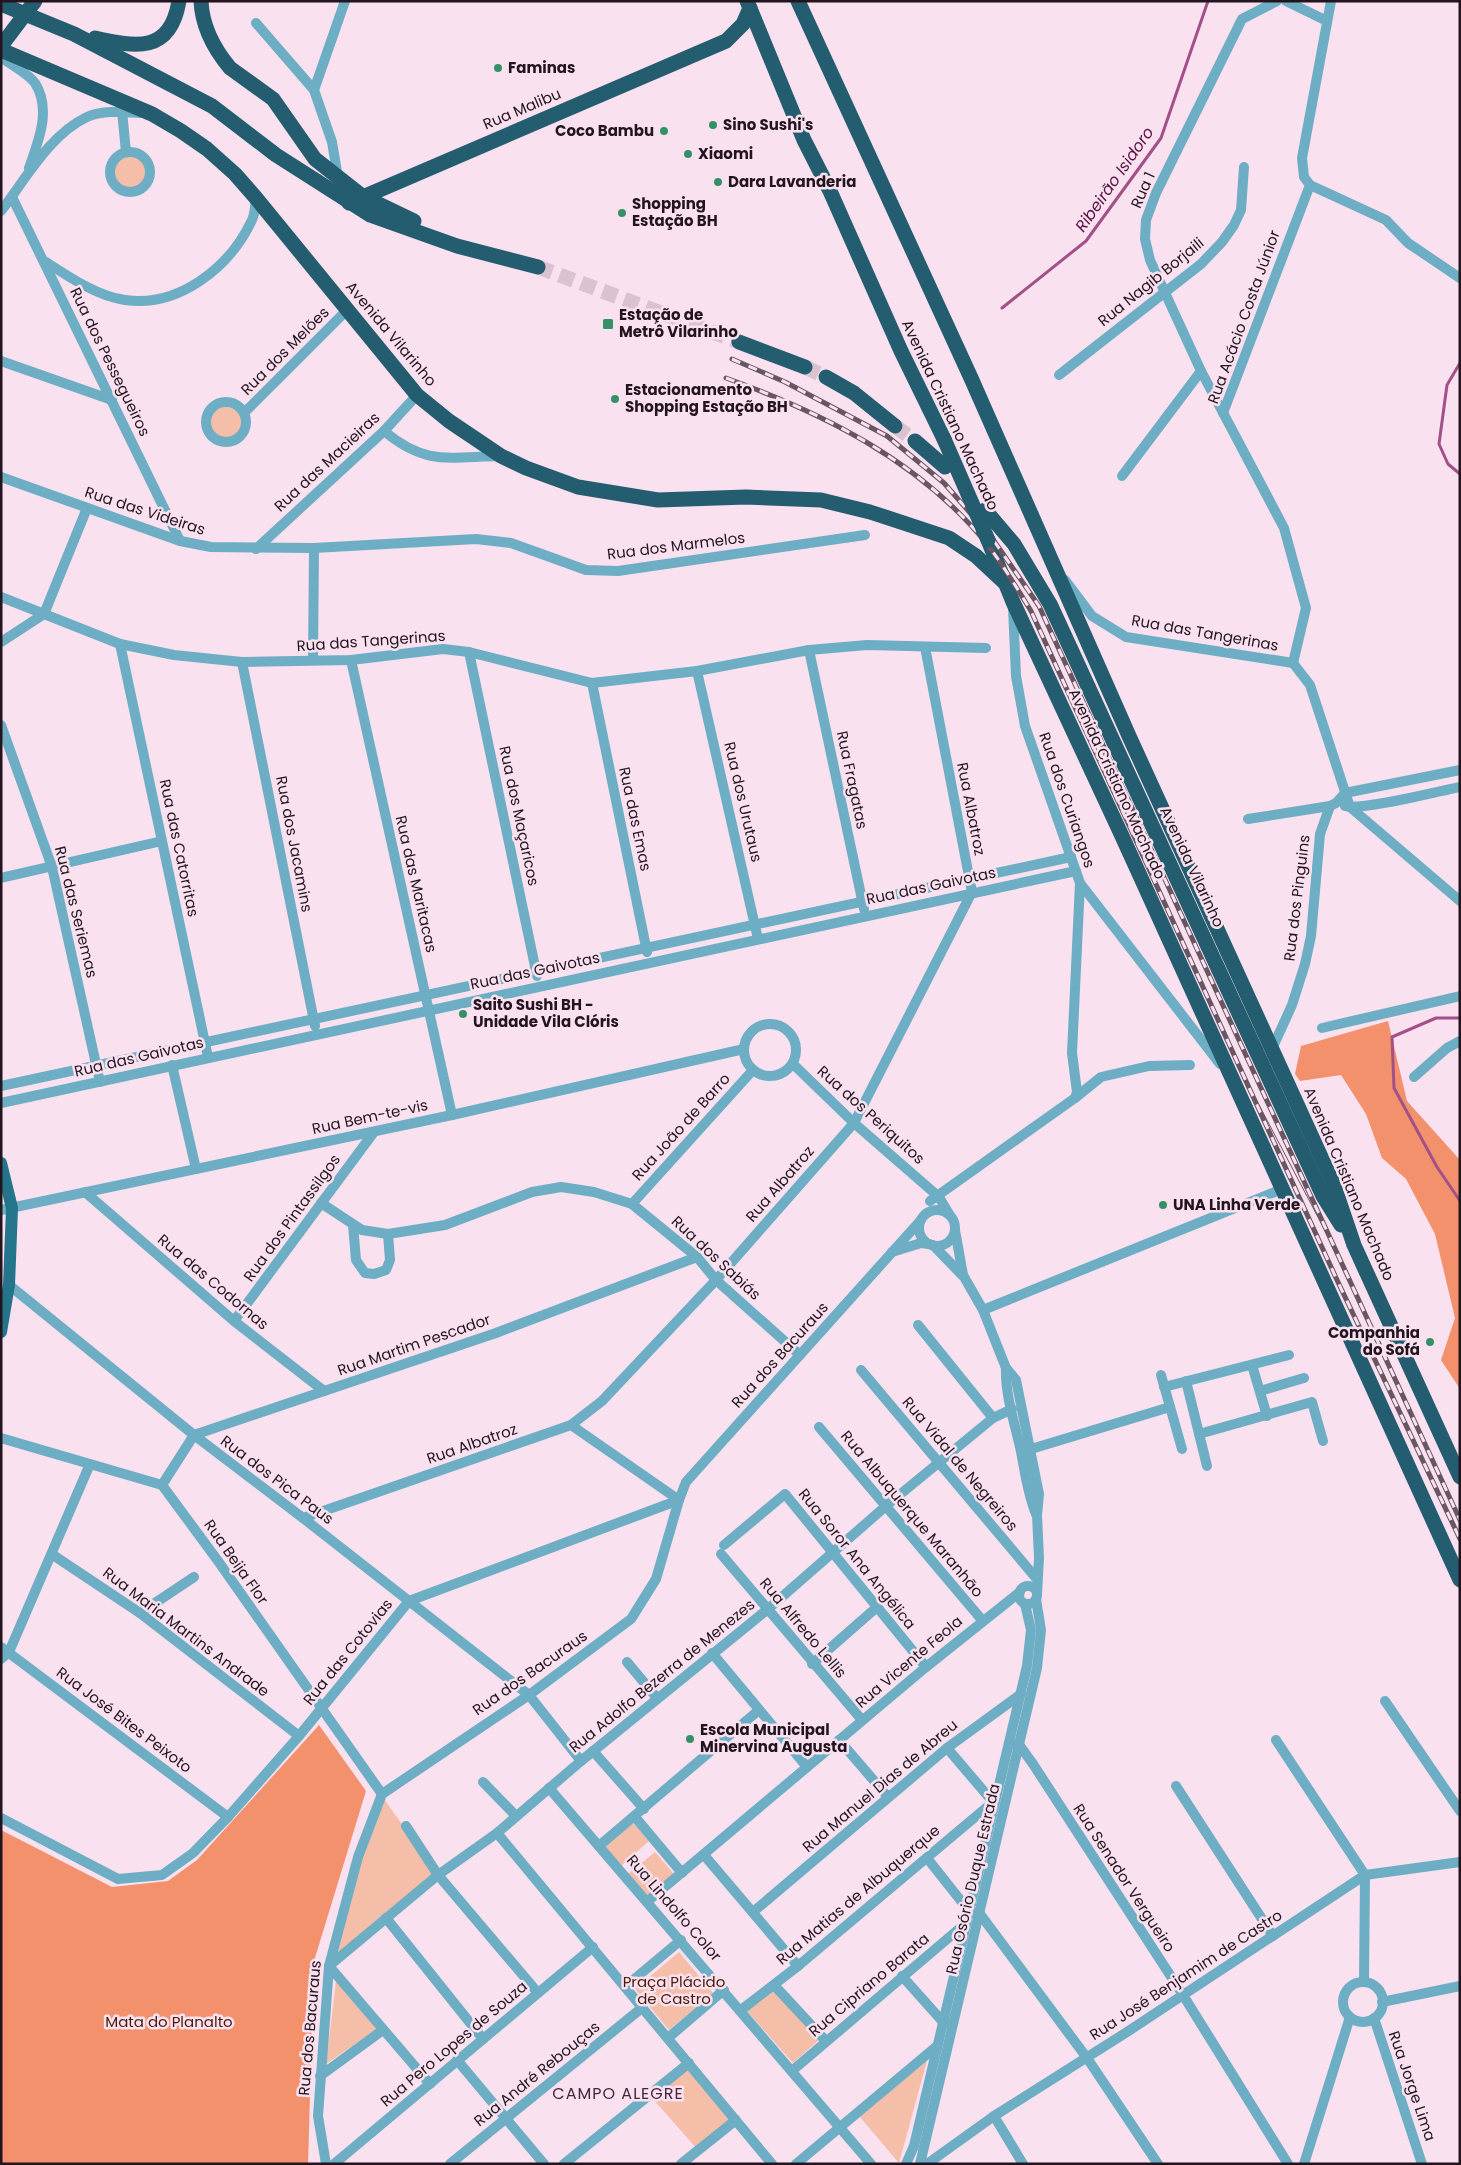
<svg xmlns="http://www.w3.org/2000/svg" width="1461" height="2165" viewBox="0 0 1461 2165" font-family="Poppins,sans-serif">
	<rect width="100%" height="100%" fill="#fae1f0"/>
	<g fill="#f5bea9">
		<circle cx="130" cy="172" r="16"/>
		<circle cx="226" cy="423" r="16"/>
		<path d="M384 1799 438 1875 337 1955 362 1858Z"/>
		<path d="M633 1823 649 1841 621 1866 604 1846Z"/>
		<path d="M655 1852 674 1874 648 1898 628 1874Z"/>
		<path d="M679 1952 713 1993 669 2030 635 1989Z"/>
		<path d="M336 1981 377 2029 326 2064Z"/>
		<path d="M772 1988 819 2040 793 2063 747 2011Z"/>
		<path d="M927 2061 899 2163 859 2116Z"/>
		<path d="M688 2069 733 2120 698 2150 653 2099Z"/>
	</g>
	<g fill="#f3916c">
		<path d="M1388 1021 1407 1101 1460 1160V1389L1441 1360 1455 1318 1435 1234 1406 1179 1382 1158 1366 1114 1341 1075 1300 1081 1295 1074 1301 1046Z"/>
		<path d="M319 1725 366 1791 314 1961 308 2164H1V1830L112 1887 168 1881 197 1860Z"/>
	</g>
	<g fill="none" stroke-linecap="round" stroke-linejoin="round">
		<g stroke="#a25087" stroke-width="3">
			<path d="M1002 308 1086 241 1161 138 1208 1"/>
			<path d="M1460 363 1447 385 1439 444 1448 464 1460 474"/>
			<path d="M1460 1018H1436L1392 1037 1394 1088 1437 1167 1460 1201"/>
		</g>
		<g stroke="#dac2d0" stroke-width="15" stroke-dasharray="15 8" stroke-linecap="butt">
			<path d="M538 267 739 342"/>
			<path d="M805 367 826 377"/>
			<path d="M895 426 915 441"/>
		</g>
		<g stroke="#6daec4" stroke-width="10">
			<path d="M1277 1 1242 19 1156 193 1146 220 1145 239 1150 260 1201 371 1284 528 1306 608 1293 663"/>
			<path d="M1286 1 1327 21"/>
			<path d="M256 23 314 90 332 142 338 178"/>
			<path d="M1 57C11 65 28 73 35 83 52 110 38 142 29 168"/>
			<path d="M314 90 345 1"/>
			<path d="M122 111 126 152"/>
			<circle cx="130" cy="172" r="20"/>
			<path d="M1310 185 1386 220 1408 243 1460 278"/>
			<path d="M12 197 180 541"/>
			<path d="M1 211C25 180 50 134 87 117 102 110 124 112 141 113"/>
			<path d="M46 262C69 277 97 296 125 300 179 308 230 267 252 220 255 214 255 205 256 198"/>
			<path d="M1 361 112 400"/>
			<path d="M1059 375 1201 264 1222 242 1234 225 1241 210 1244 167"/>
			<circle cx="226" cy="422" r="20"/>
			<path d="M244 413 348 309"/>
			<path d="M1223 413 1310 185 1304 177 1302 158 1331 1"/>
			<path d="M384 431C426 466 449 457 500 456"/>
			<path d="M1122 476 1201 371"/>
			<path d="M1 477 180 541 211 547 314 548 476 539 511 543 586 570 618 571 865 535"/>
			<path d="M256 549 384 431 417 395"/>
			<path d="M1065 580 1092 616 1126 637 1293 663"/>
			<path d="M1 597 120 644 174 655 242 662 351 660 443 649 469 652 592 683 697 671 809 650 867 645 986 648"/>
			<path d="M1013 608 1016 676 1025 726 1080 883 1072 1053 1077 1092 1075 1098"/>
			<path d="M44 614 87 508"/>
			<path d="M1 642 44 614"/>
			<path d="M120 644 208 1057"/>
			<path d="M809 650 864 909"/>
			<path d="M469 652 537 976"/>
			<path d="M313 660 314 548"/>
			<path d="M351 660 452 1115"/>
			<path d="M242 662 315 1026"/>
			<path d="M1293 663 1310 685 1350 807 1460 901"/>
			<path d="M697 671 758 939"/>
			<path d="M592 683 647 952"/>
			<path d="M1 725 52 867 100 1082"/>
			<path d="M1345 806C1362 811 1439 791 1460 787"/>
			<path d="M1248 819 1330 806 1336 803 1345 793 1460 770"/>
			<path d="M1 878 162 841"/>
			<path d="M1080 883 1220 1064"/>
			<circle cx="770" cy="1050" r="26"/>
			<path d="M1322 1028 1460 996"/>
			<path d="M1272 1049 1292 1005 1305 964 1311 936 1320 834 1330 806"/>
			<path d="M793 1064 854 1123 939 1197 949 1214"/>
			<path d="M172 1065 196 1169"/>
			<path d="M1414 1077 1447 1048 1460 1041"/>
			<path d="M1 1086 1071 857"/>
			<path d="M1 1103 1076 871"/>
			<path d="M85 1192 234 1321 324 1391"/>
			<path d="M930 1201 1075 1098 1101 1077 1149 1066 1190 1065"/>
			<path d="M321 1203 362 1230 388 1234 445 1225 532 1192 561 1187 594 1192 632 1204 697 1257 716 1280 800 1355"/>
			<path d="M632 1204 753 1070"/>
			<path d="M1 1210 452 1115 744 1049"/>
			<circle cx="937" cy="1228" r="18"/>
			<path d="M353 1225 356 1260 365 1273 374 1274 386 1270 390 1260 388 1234"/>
			<path d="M955 1230 963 1275 983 1310 1006 1368 1016 1380 1039 1494 1037 1515 1039 1558 1037 1594"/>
			<path d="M933 1245 962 1275"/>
			<path d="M892 1252 921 1243 929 1244"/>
			<path d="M9 1285 194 1435 303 1518 529 1695 581 1761"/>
			<path d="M983 1310 1282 1189"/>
			<path d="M234 1321 374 1132"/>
			<path d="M918 1325 993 1418"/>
			<path d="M1252 1365 1267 1416"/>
			<path d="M1006 1368C1005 1394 1014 1421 1020 1447 1025 1471 1027 1492 1036 1514"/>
			<path d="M861 1370 1036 1578"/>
			<path d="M1161 1375 1182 1449"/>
			<path d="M1186 1381 1207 1466"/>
			<path d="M1164 1387 1289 1355"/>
			<path d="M1260 1391 1304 1378"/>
			<path d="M571 1425 679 1500"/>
			<path d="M819 1427 982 1620"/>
			<path d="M1199 1434 1312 1402 1323 1441"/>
			<path d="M1 1438 162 1485 218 1561 382 1794"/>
			<path d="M1031 1449 1170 1407"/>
			<path d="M162 1485 194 1435 496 1333 697 1257"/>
			<path d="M303 1518 571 1425 602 1401 716 1280 854 1123 972 892 925 647"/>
			<path d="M724 1545 785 1494 926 1667"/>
			<path d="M721 1554 862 1720"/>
			<path d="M53 1555 140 1613 299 1736"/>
			<circle cx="1028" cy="1595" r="9"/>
			<path d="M140 1613 194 1577"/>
			<path d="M1 1647 228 1817"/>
			<path d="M712 1653 807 1767"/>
			<path d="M1 1659 9 1652 90 1464"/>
			<path d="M627 1662 657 1698"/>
			<path d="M812 1664 877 1607"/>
			<path d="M1385 1701 1460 1811"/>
			<path d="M839 1740 888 1797"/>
			<path d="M1276 1740 1365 1875 1364 1982"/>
			<path d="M1016 1745 1020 1746 1033 1764 1183 1995 1288 2164"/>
			<path d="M947 1748 993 1802"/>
			<path d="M593 1751 644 1809"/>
			<path d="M483 1782 516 1816"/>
			<path d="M1176 1786 1273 1936"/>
			<path d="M549 1788 871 2164"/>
			<path d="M635 1817 682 1873"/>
			<path d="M1 1818 118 1879 162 1875 193 1853 228 1817 299 1736 409 1601 679 1500"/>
			<path d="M406 1826 438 1875 538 1993"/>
			<path d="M497 1833 772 2164"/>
			<path d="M600 1845 759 1710"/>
			<path d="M704 1855 798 1966"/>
			<path d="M927 1858 969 1911"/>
			<path d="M648 1901 926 1667 1020 1592"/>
			<path d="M753 1912 947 1748 1021 1694"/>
			<path d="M977 1914H980L1087 2058 1158 2164"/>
			<path d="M386 1918 483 2039"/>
			<path d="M902 1976 943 2022 948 2023"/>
			<circle cx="1363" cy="2002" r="20"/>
			<path d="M774 1985 825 2040"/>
			<path d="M626 1986 681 1940"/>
			<path d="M1382 2002 1460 1986"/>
			<path d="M741 2010 798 1966 993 1802"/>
			<path d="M1374 2018 1422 2164"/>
			<path d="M668 2038 724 1990"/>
			<path d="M457 2060 544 2164"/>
			<path d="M793 2070 966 1923"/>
			<path d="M320 2076 383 2030"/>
			<path d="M430 2084 329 1966 438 1875 497 1833 581 1761 768 1609 886 1506 993 1418 1012 1409"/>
			<path d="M994 2116 1023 2164"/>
			<path d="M326 2164 318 2116 329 1966 358 1857 382 1794 529 1695 631 1619 656 1579 679 1500 686 1482 921 1220"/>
			<path d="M334 2164 593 1947"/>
			<path d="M450 2164 643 2007"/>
			<path d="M564 2164 689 2063"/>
			<path d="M681 2164 736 2120"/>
			<path d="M796 2164 937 2046"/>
			<path d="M906 2164 914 2146 1027 1666 1031 1630 1025 1604"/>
			<path d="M920 2164 1037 1668 1041 1630 1036 1599"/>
			<path d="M927 2164 994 2116 1127 2032 1365 1875 1460 1862"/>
			<path d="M1304 2164 1350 2017"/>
		</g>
		<path stroke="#24748b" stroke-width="12" d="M1 1163 12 1208 9 1285 1 1332"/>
		<g stroke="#245d6f" stroke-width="15">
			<path d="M201 1C202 26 215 50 230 68L273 99 315 159 362 196 414 221"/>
			<path d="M747 1 804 140 830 191 901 351 944 439"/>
			<path d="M798 1 971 378 1129 736 1333 1183 1354 1245 1460 1477"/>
			<path d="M1 4 74 34 212 106 276 155 370 215 457 246 538 267"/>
			<path d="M95 38C136 47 170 54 179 1"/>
			<path d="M1 50 152 114 181 131 207 149 235 174 256 198 417 395 449 421 501 456 526 468 578 487 658 500 746 497 821 500 870 512 949 538 976 556 1005 583"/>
			<path d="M349 203 726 41 743 24 750 8"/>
			<path d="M739 342 805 367"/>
			<path d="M826 377 854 393 895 426"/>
			<path d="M915 441 945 467"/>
			<path d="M985 510 1014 544 1050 604 1323 1196 1341 1225"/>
			<path d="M988 540 1013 602 1122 836 1460 1580"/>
		</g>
		<g stroke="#685661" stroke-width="1">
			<path d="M1093 726 1128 819"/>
			<path d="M1259 1105 1329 1238"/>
		</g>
		<g stroke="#685661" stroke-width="5">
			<g id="rail">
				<path d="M732 359 785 382 887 436 944 483 992 538 1039 606 1460 1520"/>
				<path d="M726 378C823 413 920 461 987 544 1003 565 1017 588 1031 611L1337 1280 1460 1539"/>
			</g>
		</g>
		<use href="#rail" stroke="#fae1f0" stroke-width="3" stroke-dasharray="9" stroke-linecap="butt"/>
		<g stroke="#245d6f" stroke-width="15">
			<path d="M1 46 35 1"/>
			<path d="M944 439 988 540"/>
		</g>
	</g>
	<g fill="#339067" stroke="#fae1f0" stroke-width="2">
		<circle cx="498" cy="68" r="5"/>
		<circle cx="713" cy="125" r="5"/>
		<circle cx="664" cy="131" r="5"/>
		<circle cx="688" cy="154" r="5"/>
		<circle cx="718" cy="182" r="5"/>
		<circle cx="622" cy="213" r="5"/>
		<rect x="602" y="318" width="12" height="12" rx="2.5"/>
		<circle cx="615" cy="399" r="5"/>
		<circle cx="463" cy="1014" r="5"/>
		<circle cx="1163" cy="1205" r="5"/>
		<circle cx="1430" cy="1342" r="5"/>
		<circle cx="690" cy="1739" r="5"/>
	</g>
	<g text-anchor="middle" stroke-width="5" stroke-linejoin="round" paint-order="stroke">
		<g font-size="15" font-weight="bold" fill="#23151e" stroke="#fae1f0" text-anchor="start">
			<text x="508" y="73">Faminas</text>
			<text x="723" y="130">Sino Sushi's</text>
			<text x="654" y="136" text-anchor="end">Coco Bambu</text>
			<text x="698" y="159">Xiaomi</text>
			<text x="728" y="187">Dara Lavanderia</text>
			<text x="632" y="209">Shopping<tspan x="632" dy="17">Estação BH</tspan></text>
			<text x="619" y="320">Estação de<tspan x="619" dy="17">Metrô Vilarinho</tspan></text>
			<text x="625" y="395">Estacionamento<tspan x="625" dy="17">Shopping Estação BH</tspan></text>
			<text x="473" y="1010">Saito Sushi BH -<tspan x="473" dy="17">Unidade Vila Clóris</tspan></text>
			<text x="1173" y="1210">UNA Linha Verde</text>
			<text x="1420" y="1338" text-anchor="end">Companhia<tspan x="1420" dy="17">do Sofá</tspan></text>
			<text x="700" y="1735">Escola Municipal<tspan x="700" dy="17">Minervina Augusta</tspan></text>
		</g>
		<g font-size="15" fill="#23151e" stroke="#fae1f0">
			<text transform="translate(522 109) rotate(-23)" y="5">Rua Malibu</text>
			<text transform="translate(1143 190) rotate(-66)" y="5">Rua 1</text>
			<text transform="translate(1151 282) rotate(-39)" y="5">Rua Nagib Borjaili</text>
			<text transform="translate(1244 317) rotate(-70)" y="5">Rua Acácio Costa Júnior</text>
			<text transform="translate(391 334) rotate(50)" y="5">Avenida Vilarinho</text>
			<text transform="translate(285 351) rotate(-45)" y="5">Rua dos Melões</text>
			<text transform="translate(110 362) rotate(64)" y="5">Rua dos Pessegueiros</text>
			<text transform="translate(950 415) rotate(65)" y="5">Avenida Cristiano Machado</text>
			<text transform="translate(327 462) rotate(-43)" y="5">Rua das Macieiras</text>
			<text transform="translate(145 511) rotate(18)" y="5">Rua das Videiras</text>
			<text transform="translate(676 546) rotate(-7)" y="5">Rua dos Marmelos</text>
			<text transform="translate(1205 633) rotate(10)" y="5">Rua das Tangerinas</text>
			<text transform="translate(371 641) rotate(-4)" y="5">Rua das Tangerinas</text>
			<text transform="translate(852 780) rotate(78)" y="5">Rua Fragatas</text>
			<text transform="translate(1117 784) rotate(65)" y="5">Avenida Cristiano Machado</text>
			<text transform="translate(1067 800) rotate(71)" y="5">Rua dos Curiangos</text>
			<text transform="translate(743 802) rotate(77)" y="5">Rua dos Urutaus</text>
			<text transform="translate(971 809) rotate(79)" y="5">Rua Albatroz</text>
			<text transform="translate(519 816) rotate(78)" y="5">Rua dos Maçaricos</text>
			<text transform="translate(635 819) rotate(78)" y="5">Rua das Emas</text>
			<text transform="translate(294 844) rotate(79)" y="5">Rua dos Jacamins</text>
			<text transform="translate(179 848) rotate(78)" y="5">Rua das Catorritas</text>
			<text transform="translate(1192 867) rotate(65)" y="5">Avenida Vilarinho</text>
			<text transform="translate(416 884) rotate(77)" y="5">Rua das Maritacas</text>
			<text transform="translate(931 886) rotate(-12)" y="5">Rua das Gaivotas</text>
			<text transform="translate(1297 898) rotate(-83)" y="5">Rua dos Pinguins</text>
			<text transform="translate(76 912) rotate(76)" y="5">Rua das Seriemas</text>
			<text transform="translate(535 971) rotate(-12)" y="5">Rua das Gaivotas</text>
			<text transform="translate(139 1057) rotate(-13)" y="5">Rua das Gaivotas</text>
			<text transform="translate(871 1115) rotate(42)" y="5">Rua dos Periquitos</text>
			<text transform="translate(370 1117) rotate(-12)" y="5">Rua Bem-te-vis</text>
			<text transform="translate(681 1127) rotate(-48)" y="5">Rua João de Barro</text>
			<text transform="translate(780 1184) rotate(-49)" y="5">Rua Albatroz</text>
			<text transform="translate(1349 1184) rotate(67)" y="5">Avenida Cristiano Machado</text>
			<text transform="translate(292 1218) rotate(-54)" y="5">Rua dos Pintassilgos</text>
			<text transform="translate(716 1258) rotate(43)" y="5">Rua dos Sabiás</text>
			<text transform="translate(213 1282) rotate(40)" y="5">Rua das Codornas</text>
			<text transform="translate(414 1345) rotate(-19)" y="5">Rua Martim Pescador</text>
			<text transform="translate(780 1355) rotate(-48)" y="5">Rua dos Bacuraus</text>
			<text transform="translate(472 1444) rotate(-19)" y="5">Rua Albatroz</text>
			<text transform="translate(960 1464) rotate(50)" y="5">Rua Vidal de Negreiros</text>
			<text transform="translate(277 1480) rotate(37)" y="5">Rua dos Pica Paus</text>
			<text transform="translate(912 1514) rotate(50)" y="5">Rua Albuquerque Maranhão</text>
			<text transform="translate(857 1559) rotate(51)" y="5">Rua Soror Ana Angélica</text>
			<text transform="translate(236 1562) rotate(55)" y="5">Rua Beija Flor</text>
			<text transform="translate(803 1628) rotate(50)" y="5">Rua Alfredo Lellis</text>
			<text transform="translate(186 1632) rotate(37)" y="5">Rua Maria Martins Andrade</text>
			<text transform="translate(348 1652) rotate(-51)" y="5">Rua das Cotovias</text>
			<text transform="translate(909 1662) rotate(-40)" y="5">Rua Vicente Feola</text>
			<text transform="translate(530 1673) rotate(-35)" y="5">Rua dos Bacuraus</text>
			<text transform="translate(662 1676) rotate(-39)" y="5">Rua Adolfo Bezerra de Menezes</text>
			<text transform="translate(124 1720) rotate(37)" y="5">Rua José Bites Peixoto</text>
			<text transform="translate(880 1786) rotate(-40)" y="5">Rua Manuel Dias de Abreu</text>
			<text transform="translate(1124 1878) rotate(57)" y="5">Rua Senador Vergueiro</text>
			<text transform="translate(973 1879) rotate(-77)" y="5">Rua Osório Duque Estrada</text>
			<text transform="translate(858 1895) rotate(-40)" y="5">Rua Matias de Albuquerque</text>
			<text transform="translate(674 1908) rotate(49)" y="5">Rua Lindolfo Color</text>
			<text transform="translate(1186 1975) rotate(-33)" y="5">Rua José Benjamim de Castro</text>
			<text transform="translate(869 1985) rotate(-40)" y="5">Rua Cipriano Barata</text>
			<text transform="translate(310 2028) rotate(-85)" y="5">Rua dos Bacuraus</text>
			<text transform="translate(454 2044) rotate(-40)" y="5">Rua Pero Lopes de Souza</text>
			<text transform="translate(537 2074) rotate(-39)" y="5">Rua André Rebouças</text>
			<text transform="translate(1412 2086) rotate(71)" y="5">Rua Jorge Lima</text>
		</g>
		<g font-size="15" fill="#491b07" stroke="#fae1f0">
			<text x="674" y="1987">Praça Plácido<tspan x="674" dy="17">de Castro</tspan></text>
			<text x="169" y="2027">Mata do Planalto</text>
		</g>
		<g font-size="16" font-style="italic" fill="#581345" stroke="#fae1f0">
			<text transform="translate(1114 179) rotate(-55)" y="6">Ribeirão Isidoro</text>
		</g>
		<g font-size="16" letter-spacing="1" fill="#45263a" stroke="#fae1f0">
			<text x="618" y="2099">CAMPO ALEGRE</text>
		</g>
	</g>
	<rect width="1461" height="2165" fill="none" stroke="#23151e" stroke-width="5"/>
</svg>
